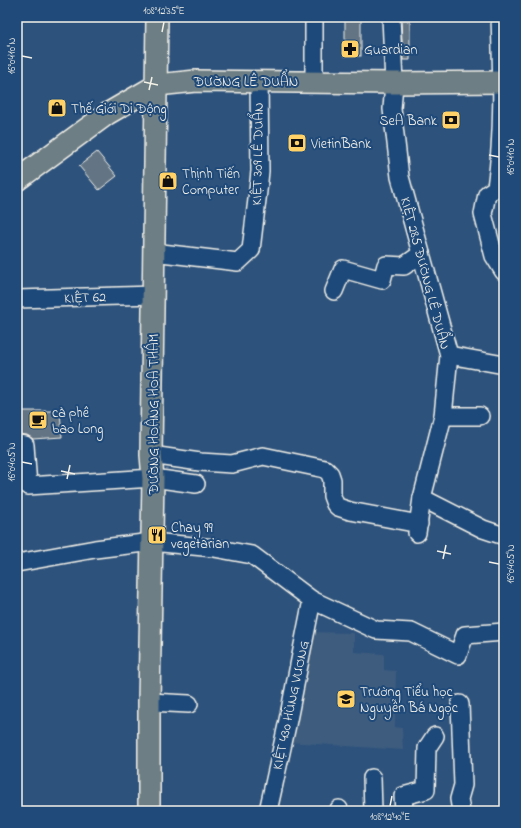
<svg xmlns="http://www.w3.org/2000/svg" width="521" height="828" viewBox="0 0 521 828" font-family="'Indie Flower',sans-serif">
	<rect width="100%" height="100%" fill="#2d527c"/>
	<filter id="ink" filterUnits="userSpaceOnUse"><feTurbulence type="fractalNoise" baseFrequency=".025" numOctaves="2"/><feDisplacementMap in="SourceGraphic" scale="8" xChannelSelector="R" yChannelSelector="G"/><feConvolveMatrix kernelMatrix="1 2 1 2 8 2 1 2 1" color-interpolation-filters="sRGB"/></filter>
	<g filter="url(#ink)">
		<path fill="#3e5c7e" d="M310 632 354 633V652L384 654V670L396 671 395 727 402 728 403 750 288 742Z"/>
		<g fill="#647484" stroke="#f4f1e8">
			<rect x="345" y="17" width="16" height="39"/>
			<path d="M401 21H410V60H403Z"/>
			<path d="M97 152 117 176 99 190 79 166Z"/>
			<path d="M20 411H60L62 437 33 439 27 435 19 434Z"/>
		</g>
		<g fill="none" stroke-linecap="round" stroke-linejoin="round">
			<g stroke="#f4f1e8" stroke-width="20">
				<g id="minor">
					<path d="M314 17V81"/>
					<path d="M391 17 394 83 392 109 400 177 449 355 443 416 422 498 417 533"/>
					<path d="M500 17C502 75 504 131 496 188L487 194 483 214 494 256 504 272"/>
					<path d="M153 252 238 262 251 250 258 191 260 171 259 81"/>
					<path d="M334 291 343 269 382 280 386 265 404 266 421 254"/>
					<path d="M17 299 154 295"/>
					<path d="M449 355 504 365"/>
					<path d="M443 416H480"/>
					<path d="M17 444 25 445 28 486 153 478 196 484"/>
					<path d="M151 455 200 462 232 464 263 456 325 469 330 474 332 480V496L335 504 338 507 350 511 419 524"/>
					<path d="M422 498 483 529 504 536"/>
					<path d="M17 563 95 549 152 542 214 548 252 555 312 600 376 630 411 632 458 655 465 635 504 632"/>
					<path d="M149 702 189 704"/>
					<path d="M460 704 463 785 459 799 461 811"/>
					<path d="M372 778 373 811"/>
					<path d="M268 811 287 725 312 600"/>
					<path d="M339 811V809"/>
					<path d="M404 811 403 796 426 790 427 748 435 736"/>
				</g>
			</g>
			<g stroke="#f4f1e8" stroke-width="24">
				<g id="major">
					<path d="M17 180 107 114 157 85 196 81 394 83 504 82"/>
					<path d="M149 811V702L153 478 151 455 157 17"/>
				</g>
			</g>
			<use href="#minor" stroke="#1f4a7a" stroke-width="17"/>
			<use href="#major" stroke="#6d7e84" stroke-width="21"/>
		</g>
	</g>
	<path fill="none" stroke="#f4f1e8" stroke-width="1.5" d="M162 32 164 22M22 56 32 58M144 82 158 85M149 90 152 77M489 155 499 157M22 462 32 464M61 471 75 474M67 479 70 465M437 551 451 554M443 559 446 545M489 562 499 564M390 806 392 796"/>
	<defs>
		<g id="pharmacy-square" transform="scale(1)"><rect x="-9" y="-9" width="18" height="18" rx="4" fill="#ffd166" stroke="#1f4a7a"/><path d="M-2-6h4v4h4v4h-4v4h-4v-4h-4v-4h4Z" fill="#111"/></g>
		<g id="shop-square" transform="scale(1)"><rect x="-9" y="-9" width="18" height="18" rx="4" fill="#ffd166" stroke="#1f4a7a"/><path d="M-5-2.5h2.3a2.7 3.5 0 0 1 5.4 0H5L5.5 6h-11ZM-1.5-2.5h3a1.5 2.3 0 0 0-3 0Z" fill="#111"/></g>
		<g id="bank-square" transform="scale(1)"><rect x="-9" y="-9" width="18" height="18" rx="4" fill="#ffd166" stroke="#1f4a7a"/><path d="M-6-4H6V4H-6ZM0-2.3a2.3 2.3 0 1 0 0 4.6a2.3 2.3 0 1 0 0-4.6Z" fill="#111"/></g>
		<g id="cafe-square" transform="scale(1)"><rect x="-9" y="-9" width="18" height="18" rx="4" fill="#ffd166" stroke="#1f4a7a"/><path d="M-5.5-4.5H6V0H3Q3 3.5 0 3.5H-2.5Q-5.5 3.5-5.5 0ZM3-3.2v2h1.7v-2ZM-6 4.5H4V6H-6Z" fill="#111"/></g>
		<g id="restaurant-square" transform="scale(1)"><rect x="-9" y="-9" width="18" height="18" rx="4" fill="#ffd166" stroke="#1f4a7a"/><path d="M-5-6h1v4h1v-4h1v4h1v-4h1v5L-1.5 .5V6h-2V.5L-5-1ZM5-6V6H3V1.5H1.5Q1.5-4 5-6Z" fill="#111"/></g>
		<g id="school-square" transform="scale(1)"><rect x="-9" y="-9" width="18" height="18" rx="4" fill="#ffd166" stroke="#1f4a7a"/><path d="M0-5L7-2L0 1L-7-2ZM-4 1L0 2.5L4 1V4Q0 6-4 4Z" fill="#111"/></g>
	</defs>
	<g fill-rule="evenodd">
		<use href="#pharmacy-square" x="350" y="49"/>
		<use href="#shop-square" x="57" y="108"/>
		<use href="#bank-square" x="451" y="120"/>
		<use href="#bank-square" x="297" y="143"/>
		<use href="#shop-square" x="168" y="181"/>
		<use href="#cafe-square" x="38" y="420"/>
		<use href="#restaurant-square" x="157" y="535"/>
		<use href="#school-square" x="346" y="699"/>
	</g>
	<g text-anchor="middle" stroke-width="4" stroke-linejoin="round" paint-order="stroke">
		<g font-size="14" fill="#f4f1e8" stroke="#1f4a7a" text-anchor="start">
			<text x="364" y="54">Guardian</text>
			<text x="71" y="113">Thế Giới Di Động</text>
			<text x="437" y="125" text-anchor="end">SeA Bank</text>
			<text x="311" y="148">VietinBank</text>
			<text x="182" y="178">Thịnh Tiến<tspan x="182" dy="16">Computer</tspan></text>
			<text x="52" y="417">cà phê<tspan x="52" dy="16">bao Long</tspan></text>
			<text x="171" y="532">Chay 99<tspan x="171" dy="16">vegetarian</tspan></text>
			<text x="360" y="696">Trường Tiểu học<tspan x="360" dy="16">Nguyễn Bá Ngọc</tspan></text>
		</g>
		<g font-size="14" fill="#f4f1e8" stroke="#1f4a7a">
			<text x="246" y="86">ĐƯỜNG LÊ DUẨN</text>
			<text transform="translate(257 154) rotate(-89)" y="5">KIỆT 309 LÊ DUẨN</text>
			<text transform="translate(426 273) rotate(75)" y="5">KIỆT 285 ĐƯỜNG LÊ DUẨN</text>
			<text transform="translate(85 297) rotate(-2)" y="5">KIỆT 62</text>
			<text transform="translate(153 414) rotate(-90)" y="5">ĐƯỜNG HOÀNG HOA THÁM</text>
			<text transform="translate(290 705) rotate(-78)" y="5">KIỆT 430 HÙNG VƯƠNG</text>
		</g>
	</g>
	<rect width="521" height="828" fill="none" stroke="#1f4a7a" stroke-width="44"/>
	<rect x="22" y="22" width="477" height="784" fill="none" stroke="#f4f1e8" stroke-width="1.5"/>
	<g font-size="10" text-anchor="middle" fill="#f4f1e8">
		<text x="164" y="14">108°12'35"E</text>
		<text transform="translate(11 56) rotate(-90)" y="4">16°04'10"N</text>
		<text transform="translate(510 157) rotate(-90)" y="4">16°04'10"N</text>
		<text transform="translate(11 462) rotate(-90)" y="4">16°04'05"N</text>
		<text transform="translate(510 564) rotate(-90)" y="4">16°04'05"N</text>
		<text x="390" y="820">108°12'40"E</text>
	</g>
</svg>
